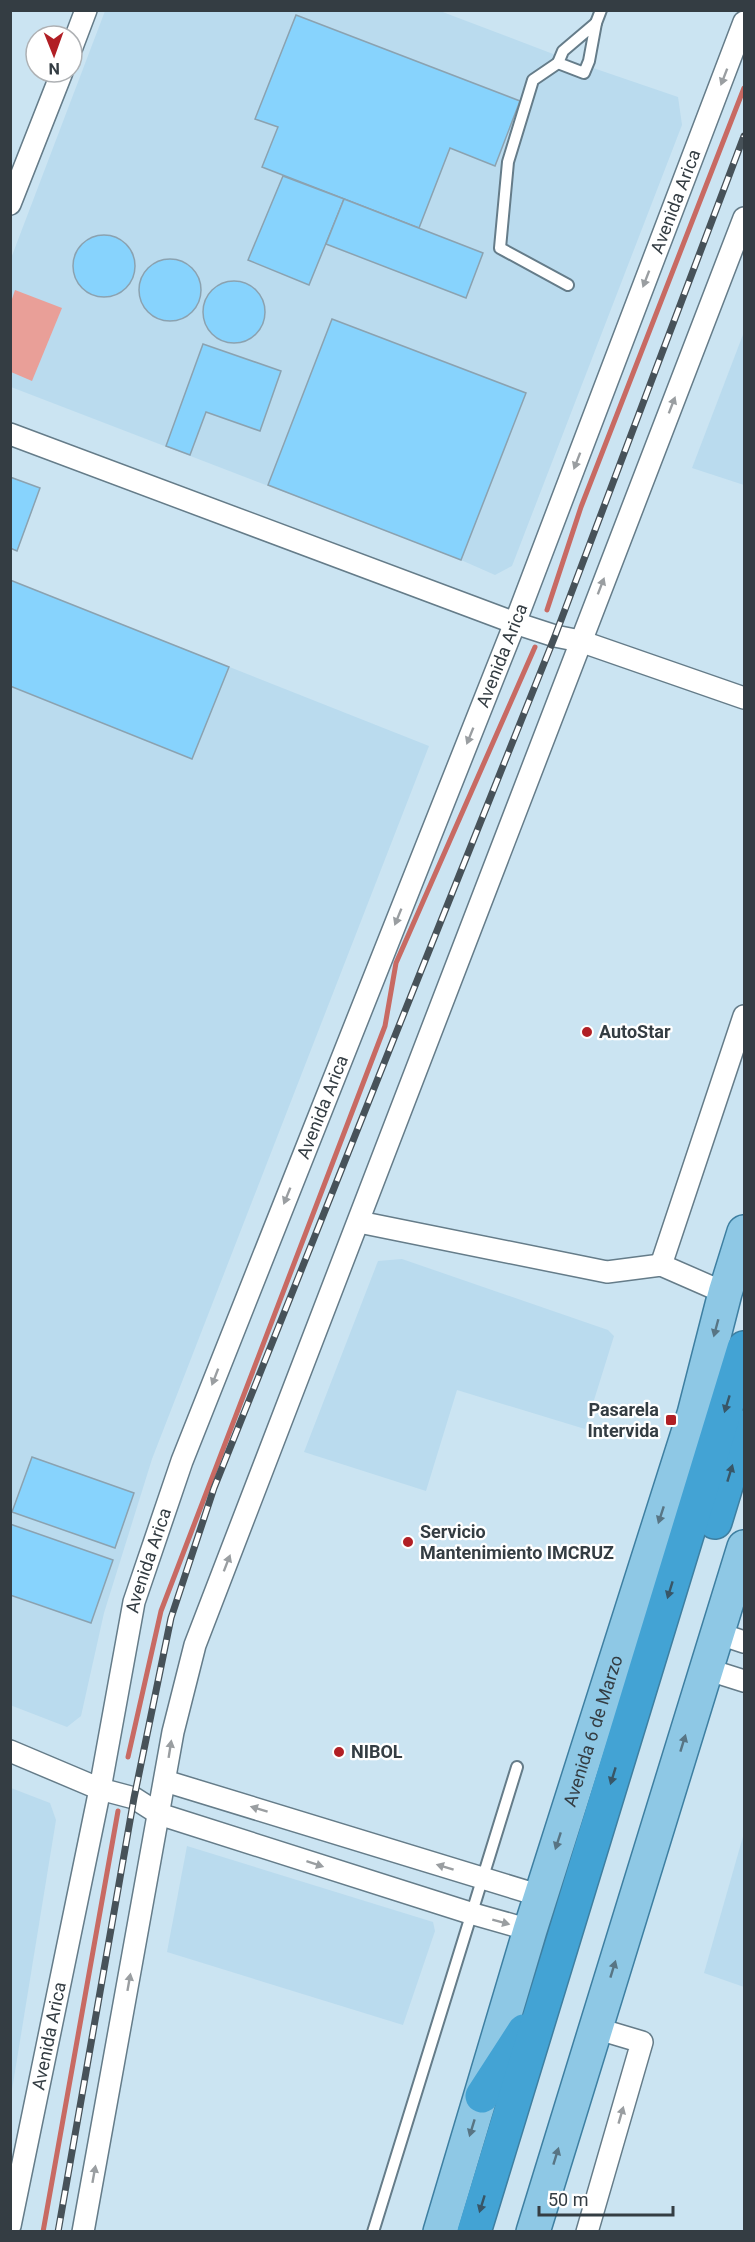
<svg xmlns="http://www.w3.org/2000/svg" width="755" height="2242" viewBox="0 0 755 2242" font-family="Roboto,sans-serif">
	<rect width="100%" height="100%" fill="#cbe4f2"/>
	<g fill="#badbee">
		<path d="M105 11H440L561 57 678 97 682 125 512 566 495 575 461 560 11 387 10 261Z"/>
		<path d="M744 332V485L692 468Z"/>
		<path d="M10 580 429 746 152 1459 104 1613 81 1716 67 1727 10 1705Z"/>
		<path d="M402 1259 608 1330 614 1336 585 1429 457 1390 426 1491 304 1452 378 1261Z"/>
		<path d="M11 1788 50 1803 56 1820 11 2096Z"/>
		<path d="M744 1833V1987L704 1973Z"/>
		<path d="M187 1846 433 1922 435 1931 403 2025 167 1952Z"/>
	</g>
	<path fill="#e99f98" d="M15 290 62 308 32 381 11 372V302Z"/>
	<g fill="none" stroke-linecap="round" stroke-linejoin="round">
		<g stroke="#c86a63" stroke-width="5">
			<path d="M547 610 581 507 744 88"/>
			<path d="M128 1757 161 1611 385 1026 396 963 535 647"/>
			<path d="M43 2232 118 1811"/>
		</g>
	</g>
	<g fill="#87d3fd" stroke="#8ba2b0" stroke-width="1.5">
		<path d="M296 15 520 101 495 166 450 148 419 228 262 167 278 127 255 119Z"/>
		<path d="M283 176 344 199 309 285 248 260Z"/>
		<path d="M344 199 483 253 466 298 326 244Z"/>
		<circle cx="104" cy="266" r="31"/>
		<circle cx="170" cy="290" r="31"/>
		<circle cx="234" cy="312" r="31"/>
		<path d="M332 319 526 393 461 560 268 485Z"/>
		<path d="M203 344 281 371 260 431 206 412 190 455 166 446Z"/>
		<path d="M10 477 40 488 17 551 10 548Z"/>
		<path d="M10 580 229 667 192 759 10 686Z"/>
		<path d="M32 1457 134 1493 115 1548 12 1512Z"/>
		<path d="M10 1524 113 1560 91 1623 10 1595Z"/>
	</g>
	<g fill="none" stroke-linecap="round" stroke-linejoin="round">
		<g stroke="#657c89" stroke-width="14">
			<g id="lane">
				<path d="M596 23 589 61 584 73 558 63 563 51Z"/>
				<path d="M596 23 601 10"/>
				<path d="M558 63 533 80 508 162 500 248 568 285"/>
				<path d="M373 2232 517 1767"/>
			</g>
		</g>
		<g stroke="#657c89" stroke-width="24">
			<g id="street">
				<path d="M72 47 86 10"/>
				<path d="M10 204 62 72"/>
				<path d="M10 434 515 623 555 636 580 641 744 698"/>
				<path d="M359 1222 607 1272 661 1265 725 1293"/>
				<path d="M661 1265 744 1016"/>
				<path d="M717 1633 744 1642"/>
				<path d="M706 1669 744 1681"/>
				<path d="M10 1751 100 1789 134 1798 159 1814 470 1913 530 1930"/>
				<path d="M165 1781 541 1896"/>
				<path id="s1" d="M10 2226 100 1789 134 1602 182 1461 515 623 744 22"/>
				<path d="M83 2232 173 1732 195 1645 744 218"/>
				<path d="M587 2232 642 2042 595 2028"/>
			</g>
		</g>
		<g stroke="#3e7fa1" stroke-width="36">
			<g id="primary">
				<path id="s2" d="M440 2232 530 1930 694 1414 725 1293 744 1232"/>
				<path d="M533 2232 744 1547"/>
			</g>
		</g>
		<g stroke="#3e7fa1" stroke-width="36">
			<g id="highway">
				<path d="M715 1522 744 1427"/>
				<path d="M482 2096 524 2031"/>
				<path d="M474 2232 744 1348"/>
			</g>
		</g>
		<use href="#lane" stroke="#fff" stroke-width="10"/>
		<use href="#street" stroke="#fff" stroke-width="21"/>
		<use href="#primary" stroke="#8ec8e5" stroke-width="33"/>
		<use href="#highway" stroke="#43a3d4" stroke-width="33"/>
		<g stroke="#475259" stroke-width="7">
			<path id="rail" d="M58 2232 134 1798 171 1618 214 1488 555 636 744 136"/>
		</g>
		<use href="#rail" stroke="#fff" stroke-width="4.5" stroke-dasharray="14" stroke-linecap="butt"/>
	</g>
	<defs><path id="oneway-solid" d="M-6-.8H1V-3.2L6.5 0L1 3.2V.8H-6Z" transform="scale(1.5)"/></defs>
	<g fill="#9a9ea1">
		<use href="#oneway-solid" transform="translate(724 77) rotate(111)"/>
		<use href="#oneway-solid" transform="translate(646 279) rotate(111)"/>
		<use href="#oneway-solid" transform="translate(672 405) rotate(-69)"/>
		<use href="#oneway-solid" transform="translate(577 461) rotate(111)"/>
		<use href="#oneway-solid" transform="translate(601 586) rotate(-69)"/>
		<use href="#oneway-solid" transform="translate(470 736) rotate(112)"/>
		<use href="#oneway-solid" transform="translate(398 917) rotate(112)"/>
		<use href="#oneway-solid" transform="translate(287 1196) rotate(112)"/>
		<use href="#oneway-solid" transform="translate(215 1377) rotate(111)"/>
		<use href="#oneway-solid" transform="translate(227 1563) rotate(-69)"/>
		<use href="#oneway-solid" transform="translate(170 1749) rotate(-81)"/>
		<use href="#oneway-solid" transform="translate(259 1809) rotate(-163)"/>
		<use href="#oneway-solid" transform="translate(315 1864) rotate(18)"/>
		<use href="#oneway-solid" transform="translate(445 1867) rotate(-163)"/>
		<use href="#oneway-solid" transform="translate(501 1922) rotate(15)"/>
		<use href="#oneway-solid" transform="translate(129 1982) rotate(-80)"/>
		<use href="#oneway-solid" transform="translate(621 2115) rotate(-74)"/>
		<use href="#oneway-solid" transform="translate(94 2174) rotate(-80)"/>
	</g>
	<g fill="#587584">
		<use href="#oneway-solid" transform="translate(716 1328) rotate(105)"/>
		<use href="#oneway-solid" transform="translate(661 1515) rotate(108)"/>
		<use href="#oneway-solid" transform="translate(683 1743) rotate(-73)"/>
		<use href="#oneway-solid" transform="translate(558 1841) rotate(108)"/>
		<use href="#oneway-solid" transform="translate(613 1969) rotate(-73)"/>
		<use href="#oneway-solid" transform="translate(472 2128) rotate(107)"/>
		<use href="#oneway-solid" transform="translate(556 2156) rotate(-73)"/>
	</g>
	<g fill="#385667">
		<use href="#oneway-solid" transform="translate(727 1404) rotate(107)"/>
		<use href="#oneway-solid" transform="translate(730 1473) rotate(-73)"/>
		<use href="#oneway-solid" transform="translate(670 1590) rotate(107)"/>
		<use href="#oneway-solid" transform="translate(613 1776) rotate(107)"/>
		<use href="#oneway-solid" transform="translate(482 2204) rotate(107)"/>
	</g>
	<g fill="#b11f25" stroke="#fff" stroke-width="2">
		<circle cx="587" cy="1032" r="6"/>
		<rect x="665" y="1414" width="12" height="12" rx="3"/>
		<circle cx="408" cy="1542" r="6"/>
		<circle cx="339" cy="1752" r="6"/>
	</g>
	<g text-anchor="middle" stroke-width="4.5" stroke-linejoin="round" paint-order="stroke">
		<g font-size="18" fill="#343d43" stroke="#fff">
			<text dy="6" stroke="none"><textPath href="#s1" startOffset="2138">Avenida Arica</textPath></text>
			<text dy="6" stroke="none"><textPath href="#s1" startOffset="1652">Avenida Arica</textPath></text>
			<text dy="6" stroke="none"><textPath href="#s1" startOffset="1166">Avenida Arica</textPath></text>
			<text dy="6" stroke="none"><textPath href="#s1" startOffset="680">Avenida Arica</textPath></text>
			<text dy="6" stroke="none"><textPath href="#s2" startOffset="524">Avenida 6 de Marzo</textPath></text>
			<text dy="6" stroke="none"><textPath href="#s1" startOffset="194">Avenida Arica</textPath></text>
		</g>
		<g font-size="18" font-weight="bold" fill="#343d43" stroke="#fff" text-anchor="start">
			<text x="599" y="1038">AutoStar</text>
			<text x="659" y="1416" text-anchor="end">Pasarela<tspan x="659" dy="21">Intervida</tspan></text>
			<text x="420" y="1538">Servicio<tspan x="420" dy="21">Mantenimiento IMCRUZ</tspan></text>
			<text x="351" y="1758">NIBOL</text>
		</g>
	</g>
	<rect width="755" height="2242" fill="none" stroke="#343d43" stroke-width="24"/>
	<g transform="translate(54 54) rotate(179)"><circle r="28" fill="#ffffff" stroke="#aeb1b4" stroke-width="1.5"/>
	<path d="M0-4.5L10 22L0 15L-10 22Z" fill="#b11f25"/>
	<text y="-9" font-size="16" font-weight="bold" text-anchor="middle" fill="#343d43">N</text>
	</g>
	<path d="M539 2206v9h134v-9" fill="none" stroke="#343d43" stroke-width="3"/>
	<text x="548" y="2206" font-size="18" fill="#343d43" stroke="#ffffff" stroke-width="4.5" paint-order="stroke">50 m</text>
</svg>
